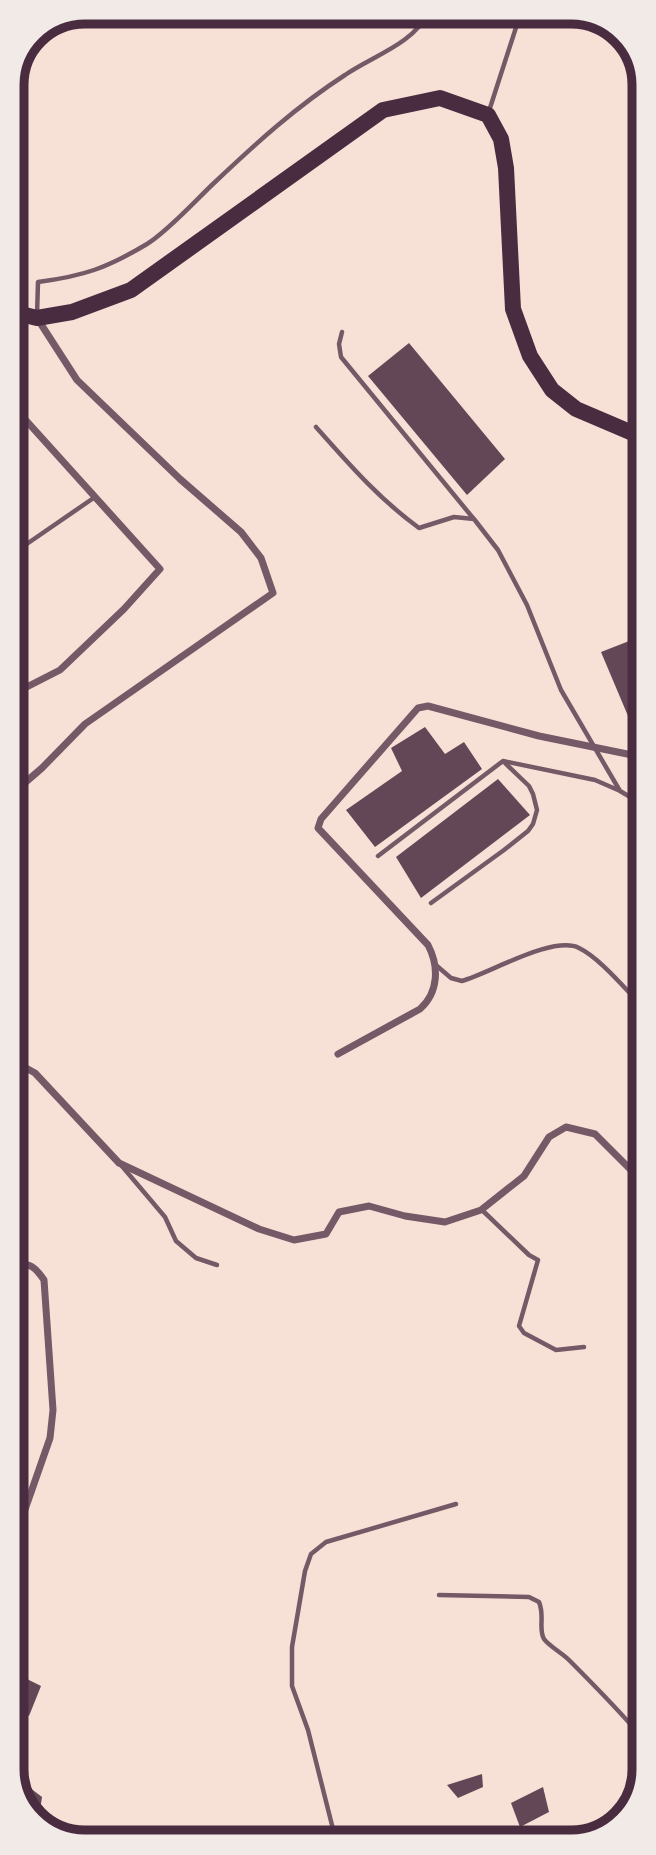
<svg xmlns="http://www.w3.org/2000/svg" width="656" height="1855" viewBox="0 0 656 1855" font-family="'Playfair Display',serif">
	<rect width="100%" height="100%" fill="#f7e1d7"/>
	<g fill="#644757">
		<path d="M409 343 505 459 467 495 368 376Z"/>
		<path d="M642 636V711L628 716 601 652Z"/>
		<path d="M425 727 445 754 464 742 482 769 375 847 346 810 402 771 391 748Z"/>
		<path d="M498 779 530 815 421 898 396 857Z"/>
		<path d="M15 1673 41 1686 29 1716 15 1706Z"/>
		<path d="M482 1774 483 1787 458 1798 447 1785Z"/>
		<path d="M25 1784 42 1797 38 1824 20 1798Z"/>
		<path d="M543 1787 549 1812 520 1827 511 1803Z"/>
	</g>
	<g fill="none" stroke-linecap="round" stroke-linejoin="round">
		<g stroke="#755966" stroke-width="4.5">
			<path d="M489 111 521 12"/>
			<path d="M37 315 38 282C84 276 107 268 147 244 168 231 195 201 214 183 255 144 297 106 345 75 374 55 412 45 429 12"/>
			<path d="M342 332 339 344 341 357 473 518"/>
			<path d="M316 427C349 464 378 498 419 528L454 517 474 519 498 550 527 605 561 690 620 791 642 804"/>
			<path d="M13 632C28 604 23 580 18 550L95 497"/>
			<path d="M378 856 503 761 595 780 618 790"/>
			<path d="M431 903 504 850 528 831 533 824 537 810 533 794 529 786 504 762"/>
			<path d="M437 966 451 978 462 981C490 973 553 935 579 948 600 958 626 990 643 1007"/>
			<path d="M121 1165 165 1217 176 1241 196 1258 217 1265"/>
			<path d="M482 1210 529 1255 538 1260 519 1326 524 1333 556 1350 584 1347"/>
			<path d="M439 1595 529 1597 539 1602C545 1616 538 1629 544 1639 549 1646 562 1653 569 1660 595 1686 621 1712 644 1740"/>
			<path d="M336 1841 308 1730 292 1686V1647L305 1571 311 1554 326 1542 456 1504"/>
		</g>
		<g stroke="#755966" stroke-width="7">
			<path d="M13 406 160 569 124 609 60 670 13 694"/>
			<path d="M13 793 42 768 85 724 273 593 261 558 241 532 180 479 77 380 37 318"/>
			<path d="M338 1054 420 1009C439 992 439 966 428 945L318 828 321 819 418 708 428 706 539 736 642 757"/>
			<path d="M14 1071 26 1068 35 1073 119 1163 259 1229 294 1240 326 1234 339 1212 369 1206 405 1216 445 1222 481 1210 524 1176 549 1137 566 1127 595 1134 643 1182"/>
			<path d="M14 1264C30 1262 36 1268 44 1280L53 1410 50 1438 14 1541"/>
		</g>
		<path stroke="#4a2c40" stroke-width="16" d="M13 312 37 318 72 312 131 290 383 110 440 98 488 115 501 139 506 168 513 309 530 356 552 390 576 409 637 435H642"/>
	</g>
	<path d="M0 0H656V1855H0ZM85 24H571A61 61 0 0 1 632 85V1769A61 61 0 0 1 571 1830H85A61 61 0 0 1 24 1769V85A61 61 0 0 1 85 24Z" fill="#f1eae7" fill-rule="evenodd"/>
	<path fill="none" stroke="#4a2c40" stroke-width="9" d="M85 24H571A61 61 0 0 1 632 85V1769A61 61 0 0 1 571 1830H85A61 61 0 0 1 24 1769V85A61 61 0 0 1 85 24Z"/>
</svg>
